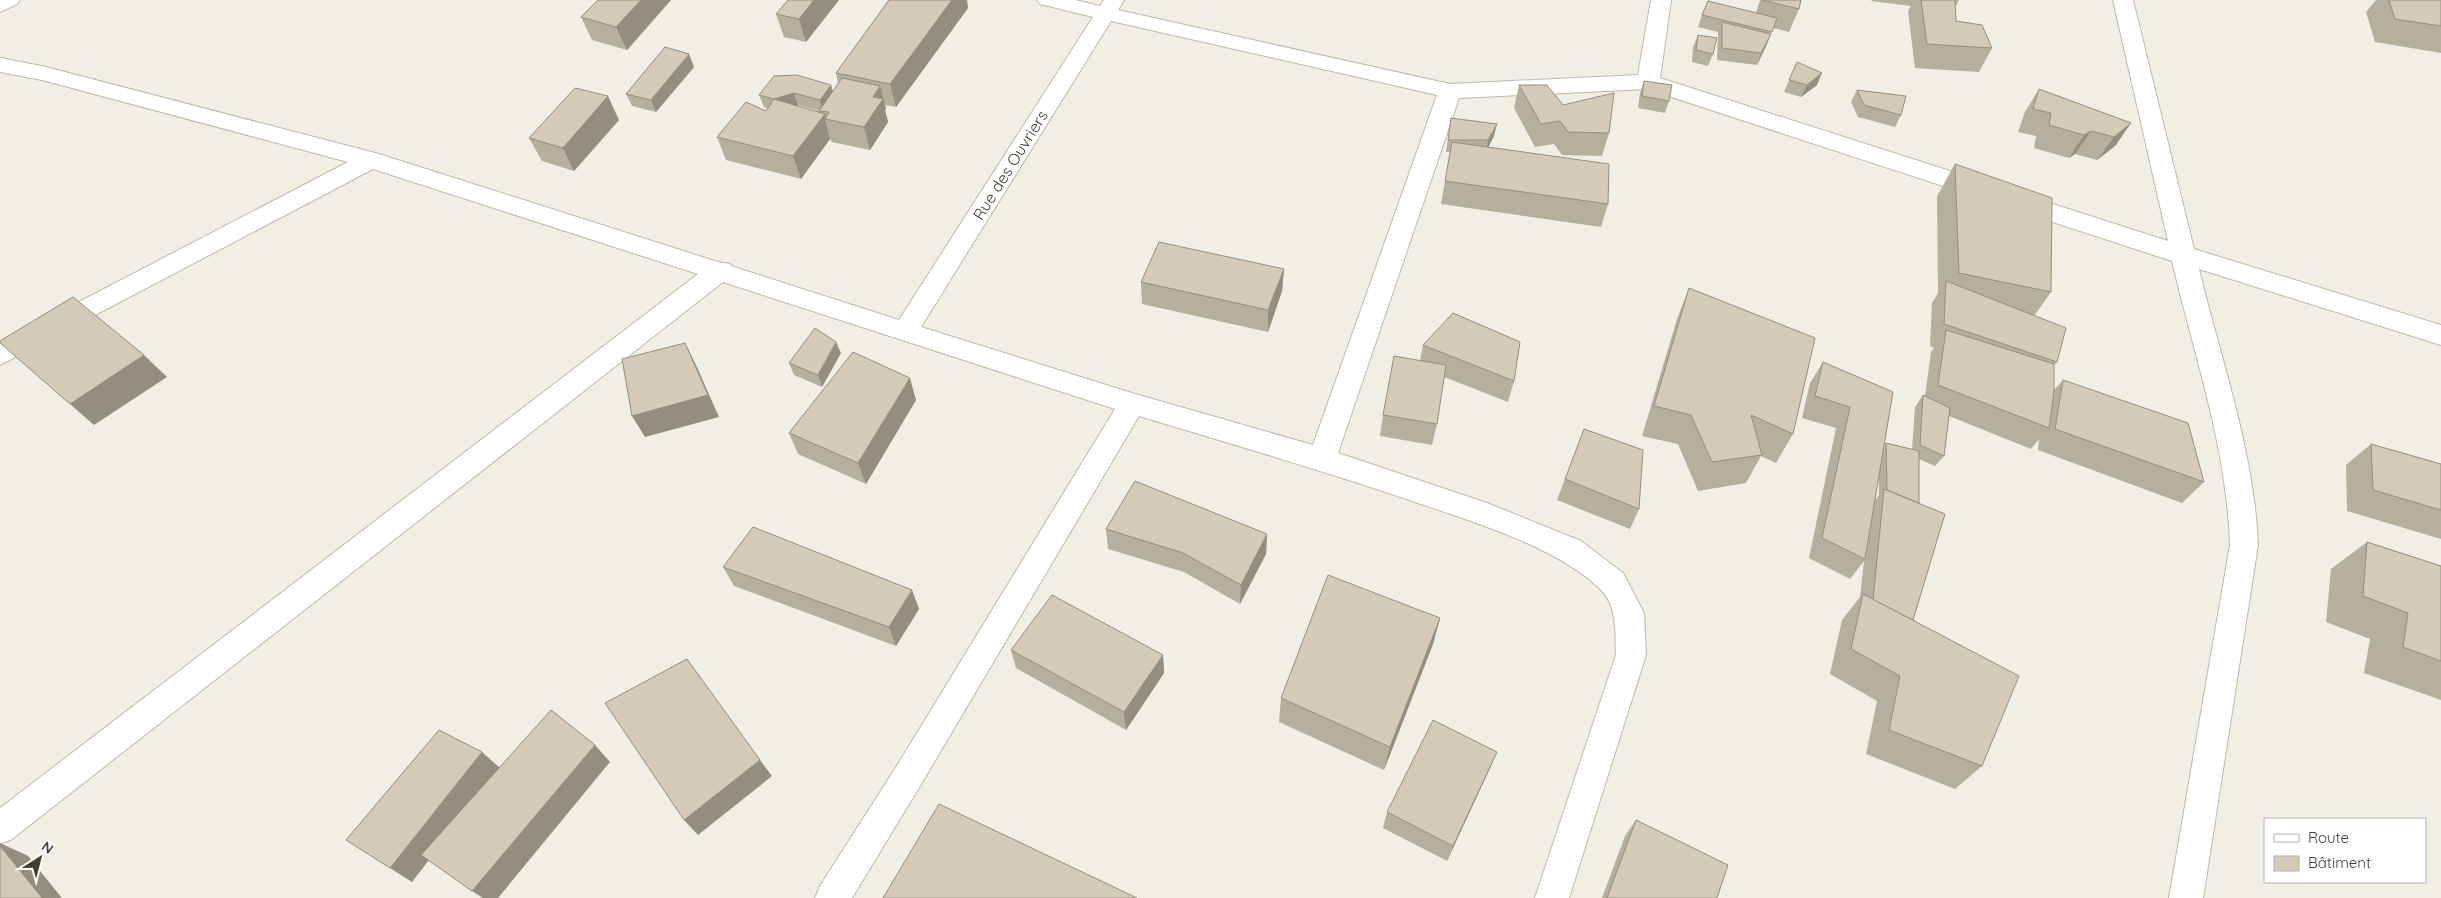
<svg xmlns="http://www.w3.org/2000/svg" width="2441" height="898" viewBox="0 0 2441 898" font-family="Quicksand,sans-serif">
	<rect width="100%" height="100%" fill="#f1eee3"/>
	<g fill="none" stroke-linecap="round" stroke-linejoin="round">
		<g stroke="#bfb9a9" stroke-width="2">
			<g id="minor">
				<path d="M0 0H20L17 4 0 12Z"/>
				<path d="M1037 0H1075L1100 6 1104 0H1124L1118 10 1450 84 1638 75 1651 0H1671L1660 78 2168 241 2113 0H2133L2194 249 2441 325V345L2199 269C2221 361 2254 450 2258 545L2203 898H2169L2230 545C2227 447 2194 355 2172 261L1647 89 1459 98 1338 453 1487 503 1581 541 1623 573 1644 613 1646 655 1569 898H1535L1616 655C1615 634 1618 607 1601 590 1559 548 1474 522 1418 503 1325 471 1232 444 1139 416L920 786 852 898H815L820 886 898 764 1115 409 723 282 12 839 0 844V808L698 274 373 169 0 365V343L348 162 42 80 0 72V58L42 66 379 154 718 262 730 264 731 266 899 320 1093 17 1040 4ZM1111 21 1437 95 1313 445 1132 393 921 327Z"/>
			</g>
		</g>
		<use href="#minor" fill="#fff" fill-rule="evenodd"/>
	</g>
	<g fill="#b5af9e" fill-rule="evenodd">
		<path d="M671 0 627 50 592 40 581 17Z"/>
		<path d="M839 0 806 42 784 37 776 14Z"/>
		<path d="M889 0H967L968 8 896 107 885 105 886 109 885 110 888 122 870 150 832 142 830 139 801 179 726 160 717 137 766 111 768 109 764 107 759 95 831 85 833 91 838 83 836 73ZM798 105 819 111 820 112 797 106Z"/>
		<path d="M1760 0H1801L1799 9 1789 32 1773 28 1767 44 1757 65 1717 60 1718 34V32L1698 27 1702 15 1756 13Z"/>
		<path d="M1872 0H1959L1955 8 1956 21 1992 48 1979 72 1915 68 1908 11 1911 6 1871 1Z"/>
		<path d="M2376 0H2441V53L2375 42 2366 12Z"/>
		<path d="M1698 35 1713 54 1708 66 1692 62 1693 47Z"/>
		<path d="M1797 62 1817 85 1801 97 1784 92Z"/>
		<path d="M694 67 656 112 632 106 626 94Z"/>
		<path d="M1644 81 1669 101 1665 113 1638 108 1640 93Z"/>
		<path d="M1519 85 1563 105 1609 133 1602 156 1562 155 1554 144 1535 147 1514 108Z"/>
		<path d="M2039 89 2131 123 2115 146 2097 160 2075 154 2069 158 2034 148 2036 136 2018 132 2025 112Z"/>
		<path d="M1857 90 1901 115 1895 127 1858 117 1851 102Z"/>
		<path d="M1451 118 1494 136 1488 147 1608 204 1601 227 1441 204 1450 152H1446Z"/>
		<path d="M619 120 574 171 542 161 529 138Z"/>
		<path d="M1955 164 2051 292 2034 316 2057 362 2054 366V390L2063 380 2204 482 2182 503 2038 450 2039 439 2031 449 1949 416 1944 456 1935 466 1919 459 1913 620 1982 766 1955 789 1866 754 1877 701 1830 674 1842 620 1860 597 1864 561 1850 579 1809 558 1836 428 1802 418 1810 383 1823 362 1884 448 1886 443 1912 449 1915 407 1923 395 1925 396 1931 352 1934 348 1930 346 1932 303 1938 293 1937 196ZM1879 476V495L1875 501Z"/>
		<path d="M1284 269 1282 291 1268 332 1142 304 1141 282Z"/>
		<path d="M1689 288 1793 434 1776 463 1761 456 1746 483 1698 491 1678 444 1642 436 1677 319Z"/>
		<path d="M1423 345 1514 381 1508 402 1444 377 1437 424 1432 445 1380 436 1383 415 1420 361Z"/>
		<path d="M841 353 822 387 794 375 789 363Z"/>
		<path d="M916 400 866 484 798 454 789 433Z"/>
		<path d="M2371 444 2441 464V539L2347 511 2346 465Z"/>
		<path d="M1565 479 1639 509 1630 529 1557 500Z"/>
		<path d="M1106 529 1267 534 1266 554 1240 604 1184 572 1108 549Z"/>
		<path d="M2367 542 2441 566V700L2364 673 2370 639 2326 622 2331 569Z"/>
		<path d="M723 567 912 590 919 609 896 646 734 586Z"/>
		<path d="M1440 618 1433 644 1384 770 1279 722 1281 698Z"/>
		<path d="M1011 650 1163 655 1164 673 1126 730 1016 668Z"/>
		<path d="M1490 768 1447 861 1383 828 1387 812Z"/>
		<path d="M1636 820 1717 898H1602L1625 836Z"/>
	</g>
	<g fill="#948e81">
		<path d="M641 0H671L627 50 616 27Z"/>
		<path d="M814 0H839L806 42 799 19Z"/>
		<path d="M952 0H967L968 8 896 107 890 84Z"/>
		<path d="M1771 34 1766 46 1757 65 1761 53Z"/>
		<path d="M689 54 694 67 656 112 651 100Z"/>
		<path d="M1822 73 1817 85 1801 97 1807 85Z"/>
		<path d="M831 85 834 97 823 112 820 100Z"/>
		<path d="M880 86 886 109 885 110 888 122 870 150 864 127 873 97Z"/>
		<path d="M794 93 798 105 778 111 774 99Z"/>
		<path d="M608 96 619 120 574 171 563 148Z"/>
		<path d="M825 114 827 120 825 119 830 139 801 179 793 156Z"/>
		<path d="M2131 123 2115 146 2097 160 2114 137Z"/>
		<path d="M1497 124 1494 136 1486 152 1488 140Z"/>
		<path d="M2091 131 2075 154 2069 158 2084 135Z"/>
		<path d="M1284 269 1282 291 1268 332V310Z"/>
		<path d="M836 342 841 353 822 387 818 375Z"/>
		<path d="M685 343 696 365 719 417 645 437 632 416Z"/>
		<path d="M144 355 167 377 94 425 70 404Z"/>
		<path d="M910 378 916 400 866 484 858 463Z"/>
		<path d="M1267 534 1266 554 1240 604 1241 585Z"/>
		<path d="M912 590 919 609 896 646 889 627Z"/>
		<path d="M1440 618 1433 644 1384 770 1390 747Z"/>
		<path d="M1163 655 1164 673 1126 730 1124 712Z"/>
		<path d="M595 745 610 762 498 898H483L472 891Z"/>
		<path d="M482 752 500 768 412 882 390 868Z"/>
		<path d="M1497 752 1490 768 1447 861 1453 846Z"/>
		<path d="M760 760 772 776 698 835 684 820Z"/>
		<path d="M0 843 28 856 62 898H42L0 846Z"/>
	</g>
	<g fill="#d3cbb8" stroke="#948e81">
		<path d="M598 0H641L616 27 581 17Z"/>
		<path d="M788 0H814L799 19 776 14Z"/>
		<path d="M889 0H952L890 84 836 73Z"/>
		<path d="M1762 0H1801L1799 9Z"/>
		<path d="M1921 0H1955L1956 21 1982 25 1992 48 1927 44Z"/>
		<path d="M2389 0H2441V26L2395 19Z"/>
		<path d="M1708 1 1777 18 1772 32 1702 15Z"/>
		<path d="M1722 22 1771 34 1761 53 1722 48Z"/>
		<path d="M1698 35 1717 38 1713 54 1696 50Z"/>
		<path d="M665 47 689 54 651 100 626 94Z"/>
		<path d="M1797 62 1822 73 1807 85 1789 80Z"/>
		<path d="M797 75 831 85 820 100 794 93 774 99 759 95 774 76Z"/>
		<path d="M842 78 880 86 873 97 883 99 864 127 825 119 829 112 819 111Z"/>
		<path d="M1644 81 1672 85 1669 101 1642 96Z"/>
		<path d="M1519 85H1547L1563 105 1614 93 1609 133 1568 132 1560 121 1541 124Z"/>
		<path d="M575 88 608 96 563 148 529 138Z"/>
		<path d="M2039 89 2131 123 2114 137 2091 131 2084 135 2049 125 2051 113 2033 109Z"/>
		<path d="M1857 90 1906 96 1901 115 1864 105Z"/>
		<path d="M774 99 825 114 793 156 717 137 746 102 766 111Z"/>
		<path d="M1451 118 1497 124 1488 140H1448Z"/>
		<path d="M1452 142 1609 164 1608 204 1445 181Z"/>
		<path d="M1955 164 2052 198 2051 292 1959 273Z"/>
		<path d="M1159 242 1284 269 1268 310 1141 282Z"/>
		<path d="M1946 281 2066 328 2057 362 1944 324Z"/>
		<path d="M1689 288 1815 338 1793 434 1751 415 1762 455 1712 462 1691 415 1654 406Z"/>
		<path d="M73 297 144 355 70 404 0 343V341Z"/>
		<path d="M1453 313 1520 342 1514 381 1423 345Z"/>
		<path d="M815 328 836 342 818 375 789 363Z"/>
		<path d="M1946 330 2054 364V392L2049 428 1938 385Z"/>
		<path d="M685 343 708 395 632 416 622 359Z"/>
		<path d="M853 352 910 378 858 463 789 433Z"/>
		<path d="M1394 356 1446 365 1437 424 1383 415Z"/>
		<path d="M1823 362 1893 392 1865 559 1822 538 1850 407 1815 396Z"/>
		<path d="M2063 380 2188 423 2204 482 2055 429Z"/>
		<path d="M1923 395 1950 408 1944 456 1920 445Z"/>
		<path d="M1584 429 1643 450 1639 509 1565 479Z"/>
		<path d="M1886 443 1919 451V503L1887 490Z"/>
		<path d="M2371 444 2441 464V510L2373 490Z"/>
		<path d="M1135 481 1267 534 1241 585 1183 553 1106 529Z"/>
		<path d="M1884 489 1945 514 1913 620 1873 600Z"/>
		<path d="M753 527 912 590 889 627 723 567Z"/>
		<path d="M2367 542 2441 566V661L2403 647 2408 613 2363 596Z"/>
		<path d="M1328 575 1440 618 1390 747 1281 698Z"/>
		<path d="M1863 594 2019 676 1982 766 1889 730 1900 676 1851 649Z"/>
		<path d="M1052 595 1163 655 1124 712 1011 650Z"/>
		<path d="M687 659 760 760 684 820 605 703Z"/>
		<path d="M551 710 595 745 472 891 421 855Z"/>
		<path d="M1433 720 1497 752 1453 846 1387 812Z"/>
		<path d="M439 730 482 752 390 868 346 840Z"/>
		<path d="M939 804 1137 898H883Z"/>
		<path d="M1636 820 1728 865 1717 898H1607Z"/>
		<path d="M0 846 42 898H0Z"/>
	</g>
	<g text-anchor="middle" stroke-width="4.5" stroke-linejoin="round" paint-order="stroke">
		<g font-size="16" fill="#433e33" stroke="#fff">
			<text transform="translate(1010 165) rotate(-58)" y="6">Rue des Ouvriers</text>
		</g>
	</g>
	<rect x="2264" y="818" width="162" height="65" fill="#ffffff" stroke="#b4b2ad"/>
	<rect x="2274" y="834" width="25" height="8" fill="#ffffff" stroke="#b4b2ad"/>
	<text x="2308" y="843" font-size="15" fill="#433e33">Route</text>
	<rect x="2274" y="856" width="25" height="15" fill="#d3cbb8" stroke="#b4b2ad"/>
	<text x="2308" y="868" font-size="15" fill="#433e33">Bâtiment</text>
	<g transform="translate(40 858) rotate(36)" stroke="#ffffff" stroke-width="4" paint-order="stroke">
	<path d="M0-4L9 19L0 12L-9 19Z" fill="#433e33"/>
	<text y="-8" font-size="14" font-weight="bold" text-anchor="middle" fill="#433e33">N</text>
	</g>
</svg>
